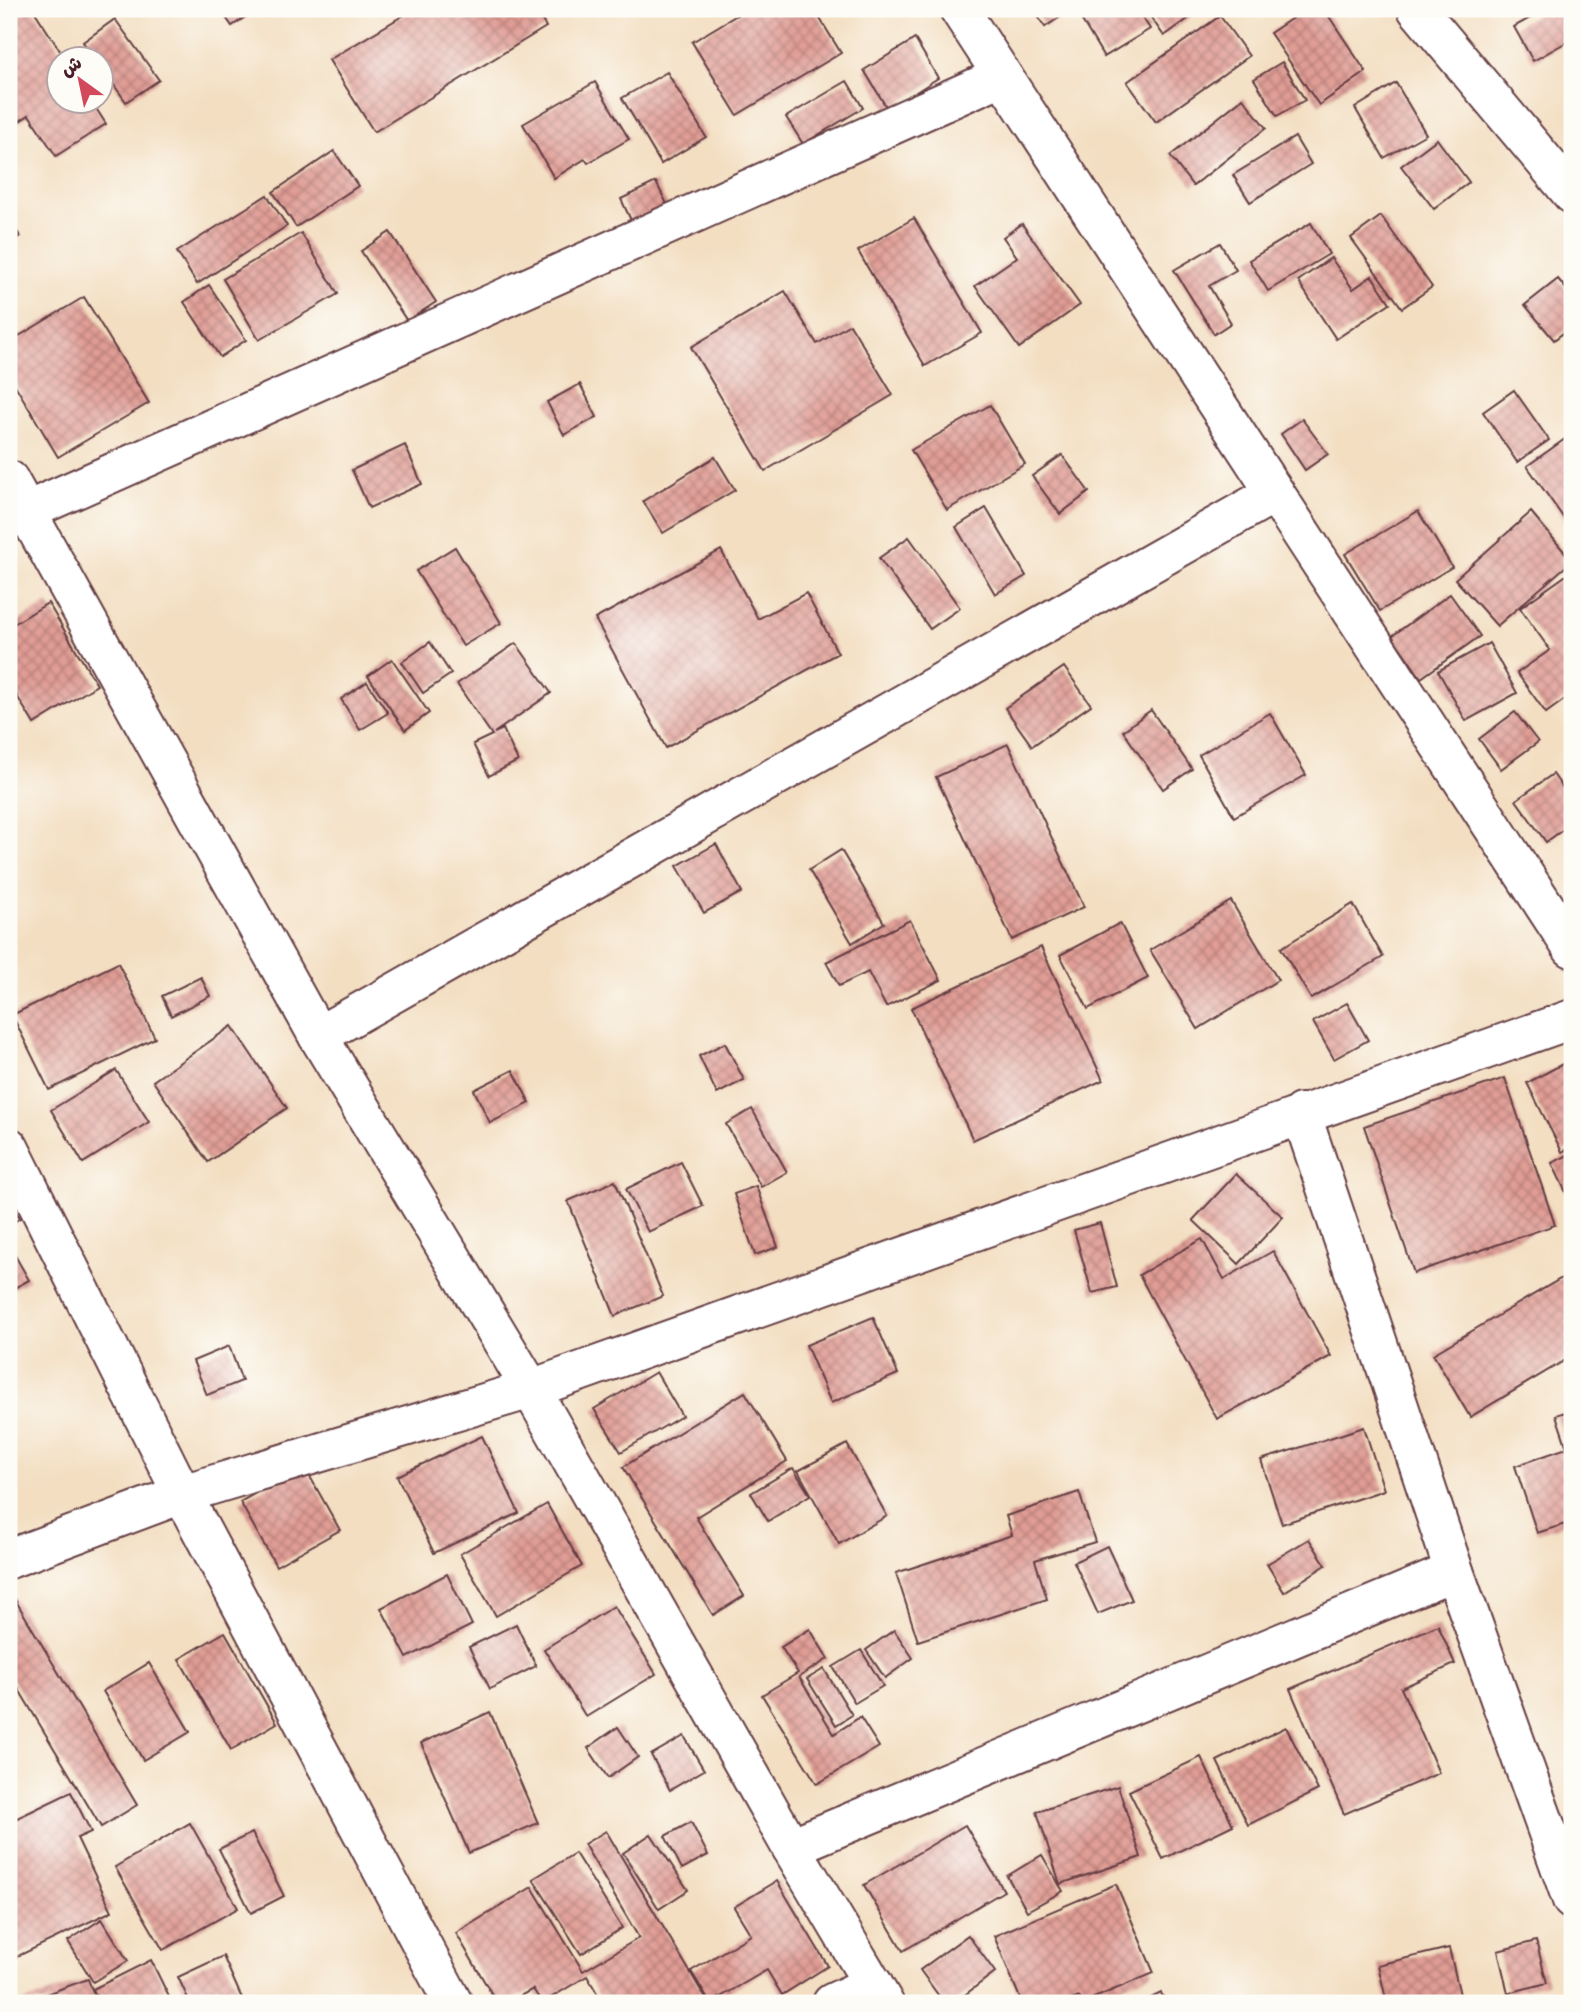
<svg xmlns="http://www.w3.org/2000/svg" width="1581" height="2012" viewBox="0 0 1581 2012" font-family="Mali,'Playpen Sans Arabic',sans-serif">
	<defs>
		<pattern id="building-cross-hatch" width="8" height="8" patternUnits="userSpaceOnUse" patternTransform="scale(1.75)"><rect width="8" height="8" fill="#e09d95"/><path d="M0 0l8 8M0 8l8-8" fill="none" stroke="#b87f7a"/></pattern>
	</defs>
	<rect width="100%" height="100%" fill="#fdfcf7"/>
	<filter id="ink" filterUnits="userSpaceOnUse"><feTurbulence type="fractalNoise" baseFrequency=".0143" numOctaves="2"/><feDisplacementMap in="SourceGraphic" scale="14" xChannelSelector="R" yChannelSelector="G"/><feConvolveMatrix kernelMatrix="1 2 1 2 8 2 1 2 1" color-interpolation-filters="sRGB"/></filter>
	<filter id="wash" filterUnits="userSpaceOnUse"><feTurbulence type="fractalNoise" baseFrequency=".00686" numOctaves="4" result="noise"/><feDisplacementMap in="SourceGraphic" scale="28" xChannelSelector="R" yChannelSelector="G"/><feGaussianBlur stdDeviation="1.57" result="paint"/><feColorMatrix in="noise" values="0 0 0 0 0 0 0 0 0 0 0 0 0 0 0 0 0 1.4 0 .05"/><feComposite in="paint" operator="in"/></filter>
	<g filter="url(#wash)">
		<rect width="100%" height="100%" fill="#f3dec1"/>
		<g id="blocks">
			<g fill="url(#building-cross-hatch)">
				<path d="M9 9H33L66 60H60V102H92L106 124 56 156 29 115 9 128V50L14 47 9 38Z"/>
				<path d="M220 9H257L232 26Z"/>
				<path d="M414 9H535L546 27 374 132 329 60Z"/>
				<path d="M747 9H814L841 53 737 115 692 42Z"/>
				<path d="M1033 9H1072L1045 27Z"/>
				<path d="M1088 9H1137L1150 29 1104 57 1078 14Z"/>
				<path d="M1145 9H1202L1164 36Z"/>
				<path d="M1306 9H1324L1366 72 1319 105 1270 33Z"/>
				<path d="M1546 9H1572V39L1533 61 1514 27Z"/>
				<path d="M1220 16 1249 56 1156 122 1127 82Z"/>
				<path d="M115 19 159 80 126 102 102 68V60H95L83 42Z"/>
				<path d="M915 39 938 78 888 110 864 70Z"/>
				<path d="M1282 62 1305 100 1277 116 1254 79Z"/>
				<path d="M667 72 706 137 661 164 622 98Z"/>
				<path d="M847 81 863 108 803 144 786 117Z"/>
				<path d="M595 82 629 139 588 163 585 159 554 178 523 124Z"/>
				<path d="M1396 83 1426 134 1384 158 1355 108Z"/>
				<path d="M1243 98 1266 128 1193 186 1170 156Z"/>
				<path d="M1295 137 1311 164 1250 202 1233 175Z"/>
				<path d="M1437 139 1469 182 1434 209 1401 166Z"/>
				<path d="M334 151 358 186 296 227 273 192Z"/>
				<path d="M656 182 671 212 636 231 621 199Z"/>
				<path d="M267 195 287 226 197 284 177 252Z"/>
				<path d="M1381 216 1432 287 1402 308 1351 238Z"/>
				<path d="M914 218 982 333 925 366 858 251Z"/>
				<path d="M9 220 20 236 9 244Z"/>
				<path d="M1311 223 1329 254 1268 291 1249 260Z"/>
				<path d="M1022 224 1080 305 1019 348 975 286 1017 257 1003 237Z"/>
				<path d="M390 232 436 302 407 321 361 251Z"/>
				<path d="M301 233 338 294 259 340 223 279Z"/>
				<path d="M1220 243 1236 270 1209 286 1231 323 1214 334 1174 270Z"/>
				<path d="M1331 258 1353 289 1372 276 1390 303 1336 339 1298 281Z"/>
				<path d="M1558 279 1572 296V326L1554 340 1525 305Z"/>
				<path d="M209 285 246 340 220 357 184 302Z"/>
				<path d="M785 291 817 344 850 324 893 395 765 471 691 347Z"/>
				<path d="M84 297 149 403 58 457 9 375V342Z"/>
				<path d="M580 384 597 417 564 435 547 402Z"/>
				<path d="M1514 390 1549 440 1517 462 1483 412Z"/>
				<path d="M990 405 1025 464 947 510 911 450Z"/>
				<path d="M1302 419 1328 454 1305 470 1281 434Z"/>
				<path d="M1572 434 1570 481 1572 530 1527 466Z"/>
				<path d="M405 445 422 484 369 508 352 470Z"/>
				<path d="M1062 455 1089 492 1060 514 1032 476Z"/>
				<path d="M715 457 735 490 663 533 643 501Z"/>
				<path d="M986 508 1026 576 995 594 956 527Z"/>
				<path d="M1418 511 1452 567 1380 611 1345 554Z"/>
				<path d="M1531 512 1572 561 1497 626 1455 579Z"/>
				<path d="M909 537 960 608 930 629 879 558Z"/>
				<path d="M455 547 501 623 463 646 416 571Z"/>
				<path d="M721 550 758 619 806 593 838 653 666 748 595 619Z"/>
				<path d="M1572 571V694L1546 713 1517 673 1550 650 1520 608Z"/>
				<path d="M1450 594 1480 636 1421 678 1392 636Z"/>
				<path d="M48 603 97 685 34 724 9 683V627Z"/>
				<path d="M430 642 451 674 423 693 402 662Z"/>
				<path d="M516 643 551 693 494 733 503 729 518 761 489 776 473 744 492 735 457 684Z"/>
				<path d="M1489 643 1517 693 1466 721 1438 671Z"/>
				<path d="M392 659 429 713 405 730 368 676Z"/>
				<path d="M1064 667 1091 705 1032 746 1005 708Z"/>
				<path d="M367 682 388 713 360 730 341 699Z"/>
				<path d="M1151 710 1192 769 1163 789 1123 731Z"/>
				<path d="M1515 712 1538 742 1501 769 1479 739Z"/>
				<path d="M1270 713 1306 775 1234 817 1199 755Z"/>
				<path d="M1008 744 1084 907 1012 940 936 777Z"/>
				<path d="M1553 774 1572 801V823L1546 842 1516 800Z"/>
				<path d="M716 844 742 892 704 913 677 866Z"/>
				<path d="M841 850 884 923 852 943 809 870Z"/>
				<path d="M1231 901 1278 980 1198 1029 1150 950Z"/>
				<path d="M1353 904 1383 957 1311 999 1281 948Z"/>
				<path d="M910 920 941 980 886 1007 868 972 839 986 826 962Z"/>
				<path d="M1120 923 1148 978 1088 1009 1060 955Z"/>
				<path d="M1041 947 1103 1080 973 1140 911 1008Z"/>
				<path d="M118 963 155 1038 49 1090 12 1015Z"/>
				<path d="M201 977 210 996 171 1016 162 996Z"/>
				<path d="M1347 1003 1368 1040 1334 1059 1313 1022Z"/>
				<path d="M232 1026 287 1108 208 1162 153 1081Z"/>
				<path d="M725 1043 744 1080 717 1094 699 1056Z"/>
				<path d="M1572 1059V1147L1562 1152 1527 1083Z"/>
				<path d="M116 1070 149 1122 83 1163 51 1110Z"/>
				<path d="M513 1070 530 1103 490 1123 474 1090Z"/>
				<path d="M1505 1078 1555 1225 1414 1273 1364 1126Z"/>
				<path d="M752 1109 787 1172 761 1187 726 1124Z"/>
				<path d="M1572 1153V1205L1552 1163Z"/>
				<path d="M681 1162 703 1206 648 1232 626 1189Z"/>
				<path d="M1236 1174 1283 1217 1239 1264 1193 1220Z"/>
				<path d="M615 1181 663 1296 615 1316 568 1201Z"/>
				<path d="M756 1186 778 1247 755 1255 734 1194Z"/>
				<path d="M9 1202 20 1218 9 1225Z"/>
				<path d="M1100 1223 1117 1287 1092 1293 1074 1230Z"/>
				<path d="M1202 1239 1224 1279 1273 1251 1331 1356 1217 1419 1139 1275Z"/>
				<path d="M9 1245 29 1280 9 1291Z"/>
				<path d="M1572 1272V1356L1470 1417 1433 1354Z"/>
				<path d="M873 1317 898 1374 831 1403 806 1345Z"/>
				<path d="M229 1346 242 1381 207 1395 193 1361Z"/>
				<path d="M656 1372 682 1416 621 1452 594 1409Z"/>
				<path d="M745 1392 787 1461 696 1517 744 1596 713 1615 623 1467Z"/>
				<path d="M1572 1410V1522L1537 1533 1515 1466 1567 1448 1556 1415Z"/>
				<path d="M1364 1427 1384 1490 1282 1524 1261 1460Z"/>
				<path d="M482 1436 519 1513 434 1553 397 1476Z"/>
				<path d="M847 1444 887 1516 839 1544 798 1471Z"/>
				<path d="M304 1466 340 1530 276 1566 240 1502Z"/>
				<path d="M793 1468 810 1495 768 1521 751 1493Z"/>
				<path d="M1079 1492 1095 1542 1035 1560 1047 1599 918 1641 896 1573 1012 1535 1006 1516Z"/>
				<path d="M547 1504 582 1566 496 1616 460 1554Z"/>
				<path d="M1309 1539 1326 1565 1284 1592 1267 1564Z"/>
				<path d="M1107 1546 1132 1600 1098 1614 1074 1562Z"/>
				<path d="M447 1574 472 1625 407 1658 381 1608Z"/>
				<path d="M13 1596 137 1805 101 1827 9 1673V1598Z"/>
				<path d="M614 1606 656 1674 586 1717 544 1649Z"/>
				<path d="M516 1624 536 1666 490 1689 469 1647Z"/>
				<path d="M1438 1625 1455 1664 1401 1688 1439 1773 1344 1814 1290 1689Z"/>
				<path d="M810 1629 828 1659 799 1677 834 1734 860 1717 879 1747 817 1784 762 1695 798 1673 781 1647Z"/>
				<path d="M894 1630 913 1658 885 1678 866 1650Z"/>
				<path d="M225 1632 277 1723 231 1750 179 1659Z"/>
				<path d="M861 1650 883 1686 855 1703 833 1667Z"/>
				<path d="M149 1663 190 1732 143 1760 103 1691Z"/>
				<path d="M824 1669 852 1715 836 1725 807 1679Z"/>
				<path d="M490 1712 538 1823 469 1853 421 1743Z"/>
				<path d="M618 1727 638 1757 608 1778 588 1748Z"/>
				<path d="M1286 1727 1318 1790 1248 1825 1217 1761Z"/>
				<path d="M684 1736 704 1770 670 1790 651 1755Z"/>
				<path d="M1201 1757 1233 1825 1163 1859 1129 1791Z"/>
				<path d="M1118 1786 1141 1857 1060 1884 1037 1812Z"/>
				<path d="M71 1792 91 1832 77 1838 112 1911 12 1959 9 1951V1822Z"/>
				<path d="M691 1822 708 1855 682 1869 665 1836Z"/>
				<path d="M190 1823 238 1908 163 1950 115 1867Z"/>
				<path d="M965 1825 1004 1891 903 1951 864 1885Z"/>
				<path d="M606 1831 708 2002 603 2003 587 1976 542 2003 533 1989 507 2003H497L456 1933 532 1887 583 1971 639 1938 584 1844Z"/>
				<path d="M252 1833 284 1896 251 1913 219 1849Z"/>
				<path d="M651 1834 688 1890 659 1909 623 1853Z"/>
				<path d="M575 1853 622 1928 581 1954 533 1879Z"/>
				<path d="M1042 1855 1063 1891 1027 1911 1007 1876Z"/>
				<path d="M777 1881 828 1966 782 1995 767 1970 710 2003 691 1971 751 1935 734 1907Z"/>
				<path d="M1116 1884 1154 1973 1082 2003 1079 1997 1065 2003H1022L994 1936Z"/>
				<path d="M102 1919 128 1961 93 1982 68 1941Z"/>
				<path d="M968 1935 995 1972 954 2003H944L920 1970Z"/>
				<path d="M1536 1941 1547 1983 1508 1993 1498 1951Z"/>
				<path d="M1449 1948 1461 1999 1444 2003H1387L1378 1965Z"/>
				<path d="M223 1956 244 2003H190L178 1977Z"/>
				<path d="M151 1960 172 2003H99L93 1989Z"/>
				<path d="M88 1979 97 2003H21Z"/>
				<path d="M1161 1993 1167 2003H1141Z"/>
			</g>
		</g>
	</g>
	<g filter="url(#ink)">
		<use href="#blocks" fill-opacity="0" stroke="#633c42" stroke-width="2"/>
		<g fill="none" stroke-linecap="round" stroke-linejoin="round">
			<g stroke="#633c42" stroke-width="42">
				<g id="minor">
					<path d="M959 9 1572 948"/>
					<path d="M1417 9 1572 194"/>
					<path d="M9 480 318 1036 531 1389 791 1847 884 2003"/>
					<path d="M9 519 1002 76"/>
					<path d="M318 1036 1275 493"/>
					<path d="M1301 1113 1454 1571 1572 1900"/>
					<path d="M9 1147 182 1494 453 2003"/>
					<path d="M9 1559 182 1494 531 1389 1572 1019"/>
					<path d="M791 1847 1454 1571"/>
					<path d="M832 2003 873 1984"/>
				</g>
			</g>
			<use href="#minor" stroke="#fff" stroke-width="38"/>
		</g>
	</g>
	<rect width="1581" height="2012" fill="none" stroke="#fdfcf7" stroke-width="35"/>
	<g transform="translate(80 80) rotate(327)"><circle r="33" fill="#fdfcf7" stroke="#b5a4a5" stroke-width="2"/>
	<path d="M0-5L12 26L0 18L-12 26Z" fill="#d1495b"/>
	<text y="-10" font-size="19" font-weight="bold" text-anchor="middle" fill="#4a1f2b">ش</text>
	</g>
</svg>
